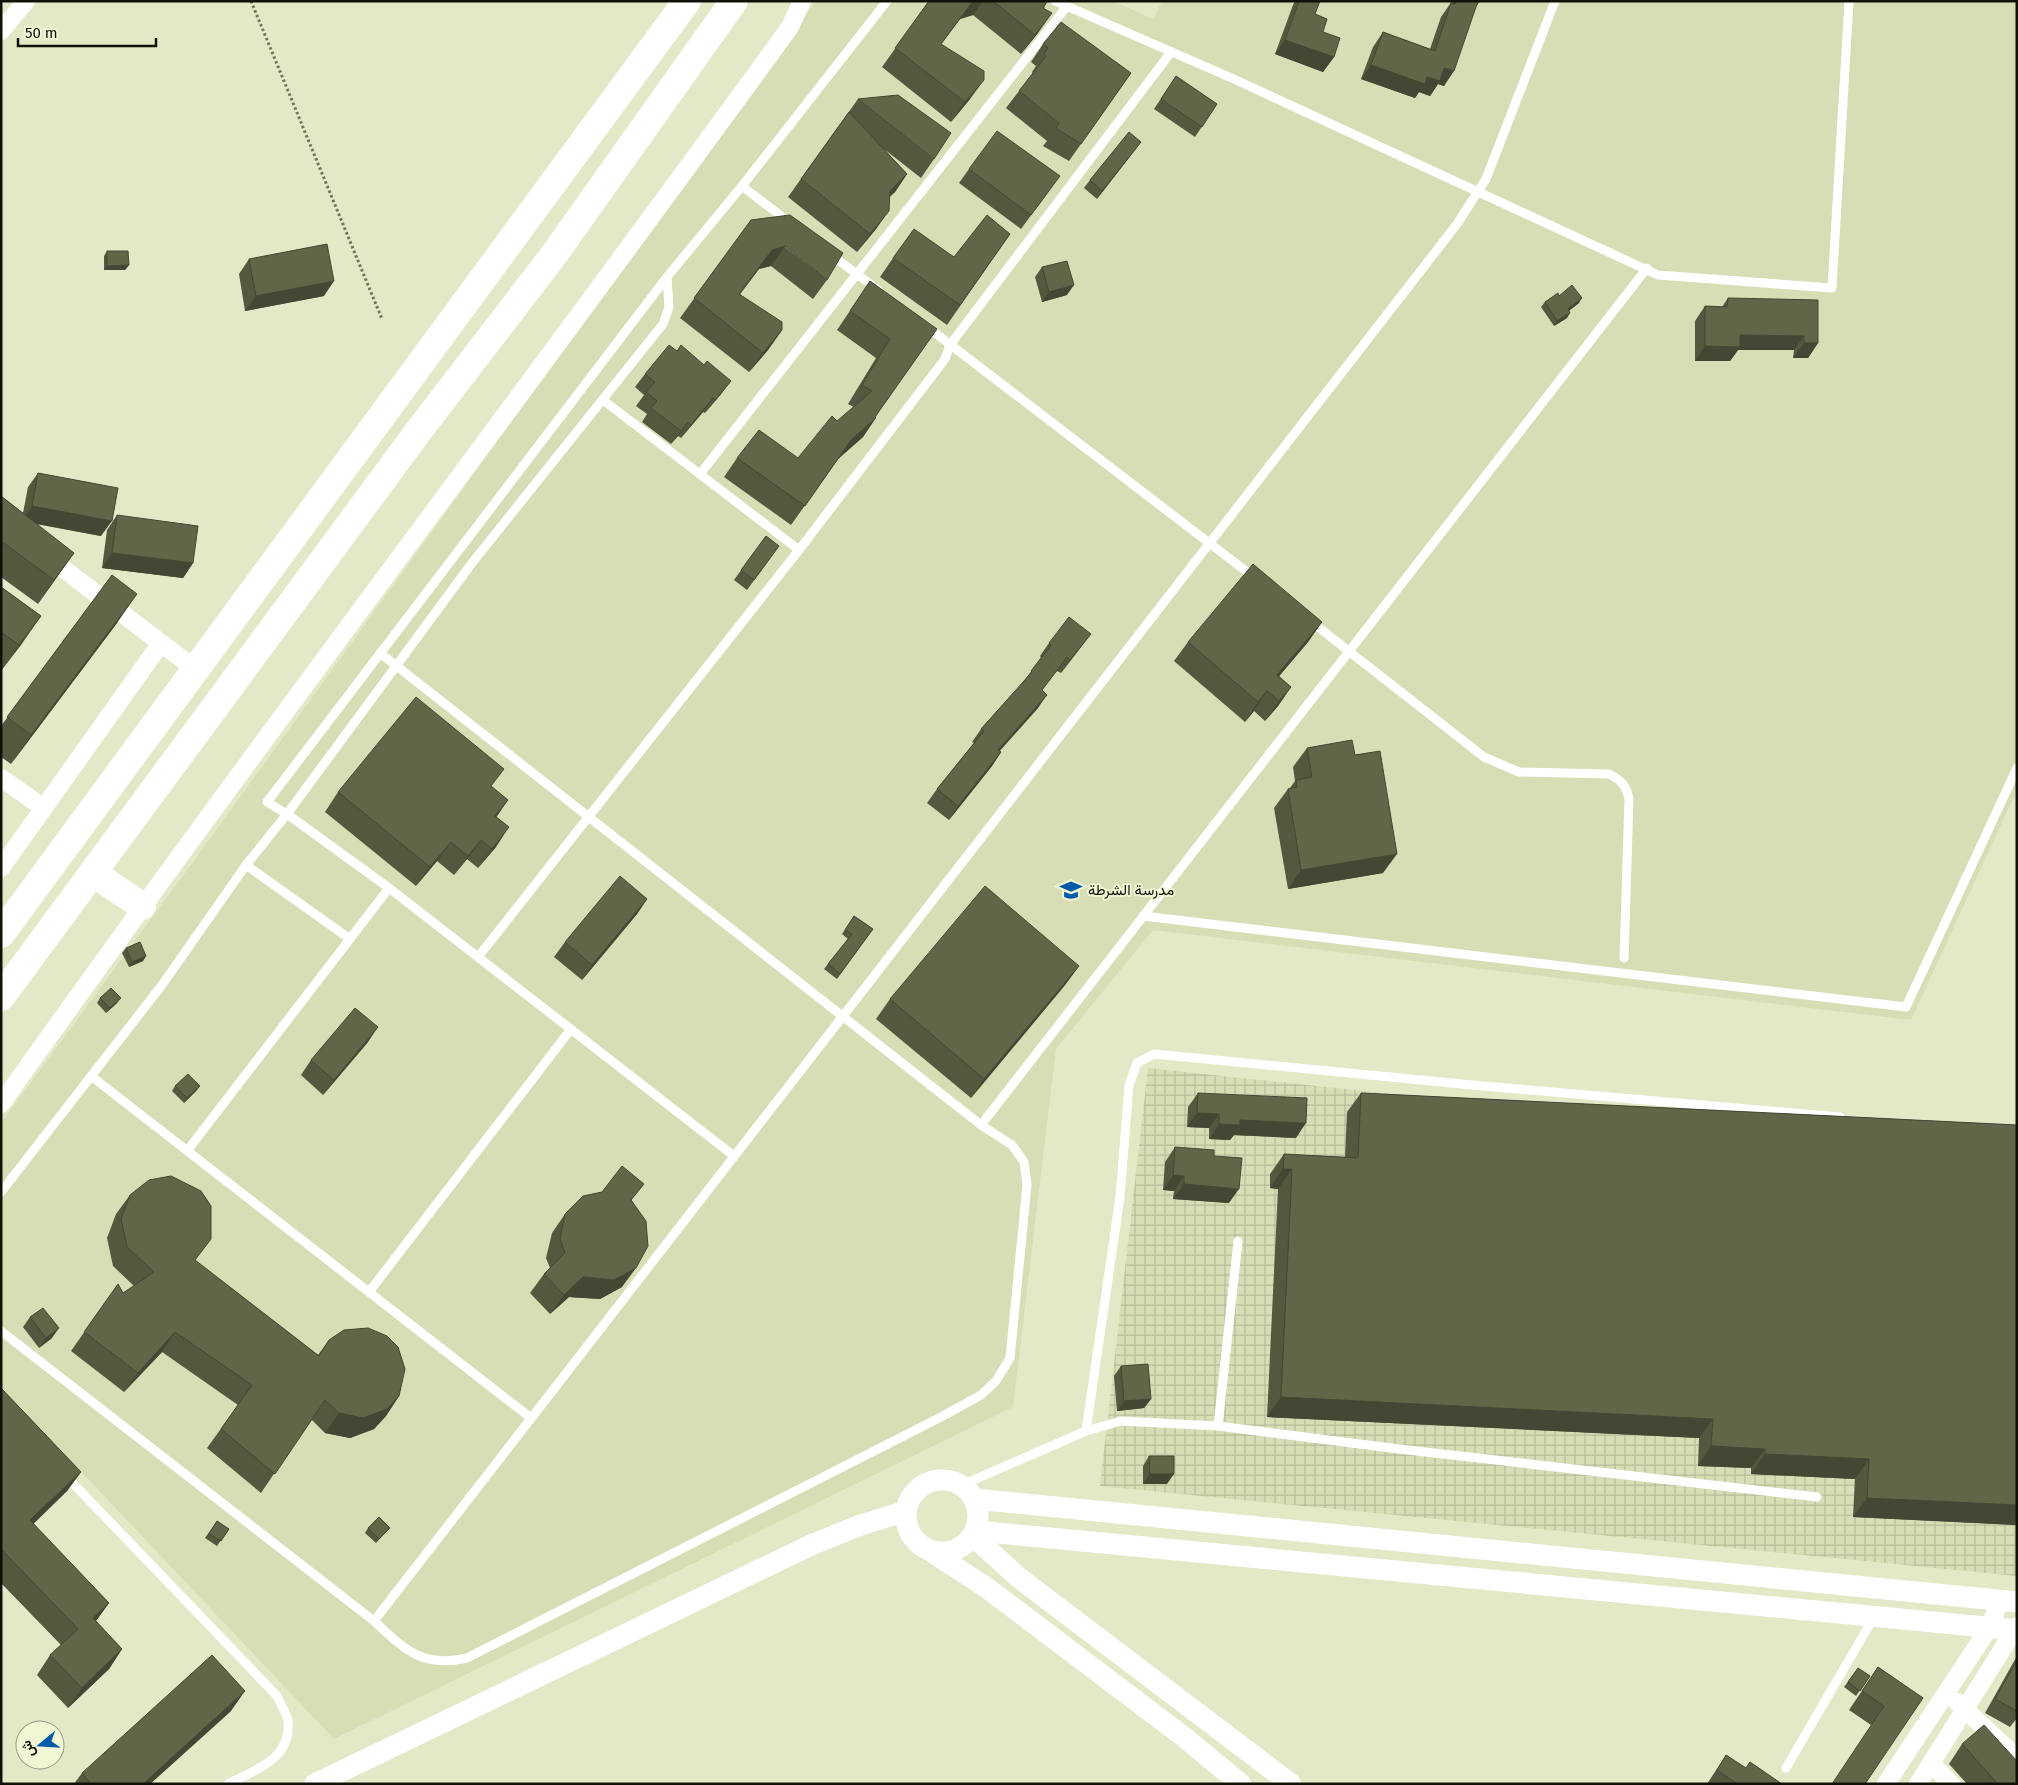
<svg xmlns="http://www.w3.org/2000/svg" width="2018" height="1785" viewBox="0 0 2018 1785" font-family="'Fira Sans',Vazirmatn,sans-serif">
	<defs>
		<pattern id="industrial-grid" width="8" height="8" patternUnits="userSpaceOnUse" patternTransform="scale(1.25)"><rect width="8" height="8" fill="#d7deb5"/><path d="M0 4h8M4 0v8" fill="none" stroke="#b8bd9a"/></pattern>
	</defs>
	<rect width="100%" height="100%" fill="#e3e9c7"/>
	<path fill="#d7deb5" d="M816 1H1113L1153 19 1162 1H2017V790L1911 1020 1153 930 1056 1049 1013 1407 334 1739 1 1387V1123L201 851Z"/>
	<path fill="url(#industrial-grid)" d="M1148 1068 2017 1160V1576L1100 1486Z"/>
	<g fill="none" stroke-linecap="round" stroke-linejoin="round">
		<path stroke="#70745e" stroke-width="3" stroke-dasharray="2.5 2.5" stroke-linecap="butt" d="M251 1 382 319"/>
		<g stroke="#fff" stroke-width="9">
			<path d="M1055 1 1236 80 1658 275 1832 288 1849 1"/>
			<path d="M742 186 790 223"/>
			<path d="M830 254 878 290"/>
			<path d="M926 326 1255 578"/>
			<path d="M603 400 799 550"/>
			<path d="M700 474 1067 6"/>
			<path d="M1309 620 1484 757 1519 772 1609 774C1621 780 1626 785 1629 799L1624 958"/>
			<path d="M380 653 981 1125 1647 268"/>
			<path d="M246 865 350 939"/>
			<path d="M1143 916 1906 1007 2017 768"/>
			<path d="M478 957 799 550 945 359 950 345 1171 52"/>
			<path d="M91 1076 531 1418"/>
			<path d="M187 1151 389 888"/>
			<path d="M734 1156 389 888 287 814 267 802 667 277 742 186 887 1"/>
			<path d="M1 1192 162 985 246 865 287 814 472 563 663 324 669 307 667 277"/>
			<path d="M369 1292 571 1029"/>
			<path d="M1 1331 374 1621 1457 224 1486 179 1555 1"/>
			<path d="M1218 1426 1399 1449 1817 1497"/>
			<path d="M1086 1431 1120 1197 1129 1085 1137 1063 1154 1054 1472 1085 1840 1117"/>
			<path d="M65 1475 277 1696C280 1704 287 1713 288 1721 292 1759 255 1770 228 1784"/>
			<path d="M962 1485 1086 1431 1121 1421 1218 1426 1238 1241"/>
			<path d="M374 1621C405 1650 422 1668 467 1658L941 1417 981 1395 996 1381 1010 1358 1027 1185 1024 1162 1012 1145 981 1125"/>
			<path d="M1786 1768 1874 1617"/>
		</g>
		<g stroke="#fff" stroke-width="18">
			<path d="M1 31 26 1"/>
			<path d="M44 554 195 669"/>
			<path d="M1 778 44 808"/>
			<path d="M1 868 161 643"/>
			<path d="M1 1104C259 741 529 387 790 27L802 1"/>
			<path d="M1957 1702 2017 1758"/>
			<path d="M1931 1763 1951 1784"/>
			<path d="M1886 1784 1989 1628 2000 1601"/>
			<path d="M1918 1784 2017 1626"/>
		</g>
		<g stroke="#fff" stroke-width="21">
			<circle cx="942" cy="1516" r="36"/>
			<path d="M975 1499 2017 1602"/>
			<path d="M976 1531 2017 1630"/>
			<path d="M973 1536 1018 1577 1291 1784"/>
			<path d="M932 1552 987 1588 1184 1737 1241 1784"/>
			<path d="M315 1784 811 1545 858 1526 906 1511"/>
		</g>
		<g stroke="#fff" stroke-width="28">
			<path d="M93 873 142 906"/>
			<path d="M1 934 687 1"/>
			<path d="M1 997 420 429 553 256 734 1"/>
		</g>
	</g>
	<g fill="#53583f">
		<path d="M929 1H1046L1038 33 1021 54 973 15 960 19 941 44 970 99 951 122 882 67Z"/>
		<path d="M1295 1H1320L1315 14 1334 57 1323 72 1275 54 1293 5Z"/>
		<path d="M1452 1H1480L1476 7 1444 86 1438 84 1430 96 1419 92 1415 98 1361 79 1373 47 1383 32 1430 49 1441 17Z"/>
		<path d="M1043 44 1131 73 1069 161 1043 146 1047 141 1006 108 1019 91 1033 73 1032 72 1036 66 1031 62Z"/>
		<path d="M1176 76 1217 104 1195 137 1154 109Z"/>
		<path d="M858 99 934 159 921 178 884 149 907 174 895 192 889 197 876 229 857 252 788 197Z"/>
		<path d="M1141 142 1097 199 1084 188 1090 180Z"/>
		<path d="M969 169 1049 191 1021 229 959 183Z"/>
		<path d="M751 220 827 280 813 299 771 266 759 269 740 294 782 330 768 350 749 372 680 318Z"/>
		<path d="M1010 234 947 325 880 277 893 258 954 257Z"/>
		<path d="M107 251 129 265 125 270H104V256Z"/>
		<path d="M249 259 324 296 245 311 239 274Z"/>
		<path d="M1042 267 1067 295 1042 302 1035 277Z"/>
		<path d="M870 281 937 329 875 417 863 437 838 459 791 525 724 477 737 458H798L854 407 848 404 876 358 837 330Z"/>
		<path d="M1559 296 1579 303 1569 311 1567 318 1554 326 1541 307 1545 302Z"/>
		<path d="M1728 298 1818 343 1808 358H1793L1794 350H1738L1730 361H1695V321L1705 306 1722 307Z"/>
		<path d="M677 351 704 365 731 381 721 394 705 413 703 412 681 438 678 436 671 444 642 422 647 414 636 406 644 395 635 387 645 374Z"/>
		<path d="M38 473 101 536 36 524 74 553 38 604 1 577V496L23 513 28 487Z"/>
		<path d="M117 515 193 563 183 578 102 568 107 530Z"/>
		<path d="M766 536 779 546 747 590 734 580Z"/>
		<path d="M112 575 117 623 11 764 1 757V726Z"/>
		<path d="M1 587 41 616 1 671Z"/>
		<path d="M1322 622 1308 642 1279 676 1291 687 1278 706 1265 721 1254 711 1245 722 1174 661 1188 642Z"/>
		<path d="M1049 643 1081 647 1061 673 1057 671 1042 690 1038 708 999 751 1001 752 992 766 949 820 927 803 937 789 974 743 972 742 981 729 1024 681 1041 658 1040 656Z"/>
		<path d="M1307 748 1355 755 1383 873 1288 889 1274 808 1288 789 1290 788 1295 781 1293 767Z"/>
		<path d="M492 787 508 800 496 817V847L478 868 467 859 454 875 437 861 416 886 325 812 338 792Z"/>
		<path d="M647 899 637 914 582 980 554 957 565 942Z"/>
		<path d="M854 916 873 929 837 979 824 969 848 939 842 934Z"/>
		<path d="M126 948 146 956 143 961 129 967 122 953Z"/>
		<path d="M1079 966 1065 985 971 1098 876 1019 890 999Z"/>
		<path d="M100 998 117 1003 106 1013 97 1003Z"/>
		<path d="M368 1042 323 1095 301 1075 311 1060Z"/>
		<path d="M175 1086H200L196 1091 184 1103 172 1091Z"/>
		<path d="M1198 1093 1296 1138 1234 1135 1230 1140 1209 1139V1128L1187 1127 1188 1107Z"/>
		<path d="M1361 1093 2017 1125V1525L1853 1517 1855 1479 1751 1474V1468L1698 1466 1699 1438 1267 1417 1278 1189 1270 1188V1174L1284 1154 1345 1157 1347 1112Z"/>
		<path d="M1175 1147 1214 1156 1229 1203 1173 1199 1174 1191 1163 1190 1165 1162Z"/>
		<path d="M130 1195 196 1261 318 1355 329 1340 399 1396 386 1416 374 1429 350 1438 325 1433 311 1419 261 1493 207 1448 238 1405 162 1352 124 1392 71 1351 118 1284 123 1293 134 1286 113 1266 107 1238 116 1214Z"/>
		<path d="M632 1201 622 1287 600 1299 569 1297 550 1314 530 1293 544 1274 550 1268 546 1258 552 1233 565 1214Z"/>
		<path d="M30 1317 52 1338 39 1348 23 1327Z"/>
		<path d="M1121 1366 1151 1399 1144 1408 1117 1411 1114 1376Z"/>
		<path d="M1 1388 81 1472 67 1491 33 1524 109 1603 96 1621 122 1649 109 1669 68 1708 37 1675 50 1655 61 1645 1 1583Z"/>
		<path d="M1149 1456 1167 1484H1143V1466Z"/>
		<path d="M217 1521 229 1529 217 1546 205 1538Z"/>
		<path d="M368 1528H390L386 1532 376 1543 365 1533Z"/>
		<path d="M2017 1656V1718L2010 1727 1985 1713Z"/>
		<path d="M1878 1667 1923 1698 1871 1725 1849 1710Z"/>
		<path d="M1858 1668 1870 1676 1856 1696 1844 1687Z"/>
		<path d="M231 1711 150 1784H74L82 1773Z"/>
		<path d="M1962 1744 2017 1784H1967L1949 1764Z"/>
		<path d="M1726 1755 1746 1768 1782 1784H1707Z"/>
	</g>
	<g fill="#444733">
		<path d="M973 1H983L973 15 960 19 927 63Z"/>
		<path d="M1052 13 1038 33 1021 54 1035 35Z"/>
		<path d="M1285 40 1334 57 1323 72 1275 54Z"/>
		<path d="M1371 65 1444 68 1454 71 1444 86 1438 84 1430 96 1419 92 1415 98 1361 79Z"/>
		<path d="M984 80 970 99 951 122 965 102Z"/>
		<path d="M1141 142 1135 150 1097 199 1102 191Z"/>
		<path d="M907 174 895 192 877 209 890 191Z"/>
		<path d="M889 211 876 229 857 252 870 234Z"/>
		<path d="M785 246 771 266 759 269 726 313 772 250Z"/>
		<path d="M129 265 125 270H104L107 266Z"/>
		<path d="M334 281 324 296 245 311 256 296Z"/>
		<path d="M1074 285 1067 295 1042 302 1049 292Z"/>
		<path d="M1582 298 1579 303 1564 314 1568 309Z"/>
		<path d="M1570 313 1567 318 1554 326 1557 321Z"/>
		<path d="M782 330 768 350 749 372 763 353Z"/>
		<path d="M1740 335 1804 336 1794 350H1738L1730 361H1695L1705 346Z"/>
		<path d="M1804 343H1818L1808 358H1793Z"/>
		<path d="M731 381 721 394 705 413 715 400Z"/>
		<path d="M713 398 703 412 681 438 691 425Z"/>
		<path d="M876 418 863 437 838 459 791 525 851 440Z"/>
		<path d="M688 422 678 436 671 444 681 431Z"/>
		<path d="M32 506 112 521 101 536 22 521Z"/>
		<path d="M74 553 57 577 38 604 54 580Z"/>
		<path d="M112 553 193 563 183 578 102 568Z"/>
		<path d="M137 594 117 623 11 764 31 735Z"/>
		<path d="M41 616 21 645 1 671 19 645Z"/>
		<path d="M1322 622 1308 642 1264 694 1277 675Z"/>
		<path d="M1091 634 1061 673 1070 660Z"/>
		<path d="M1291 687 1278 706 1265 721 1279 701Z"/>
		<path d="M1267 691 1254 711 1245 722 1258 702Z"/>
		<path d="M1047 695 1038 708 989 763 998 750Z"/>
		<path d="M1001 752 992 766 949 820 958 806Z"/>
		<path d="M508 800 495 819V816Z"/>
		<path d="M509 827 496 847 478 868 492 849Z"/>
		<path d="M481 840 467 859 454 875 468 856Z"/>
		<path d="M451 842 437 861 416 886 430 867Z"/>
		<path d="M1397 854 1383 873 1288 889 1301 870Z"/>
		<path d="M647 899 637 914 582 980 592 965Z"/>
		<path d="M146 956 143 961 129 967 132 962Z"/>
		<path d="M1079 966 1065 985 971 1098 984 1079Z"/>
		<path d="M121 998 117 1003 106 1013 110 1008Z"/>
		<path d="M378 1027 368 1042 323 1095 334 1080Z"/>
		<path d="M200 1086 196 1091 184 1103 187 1098Z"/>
		<path d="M1197 1113 1219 1114 1209 1128 1187 1127Z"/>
		<path d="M1240 1120 1306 1123 1296 1138 1234 1135 1230 1140 1209 1139 1219 1124Z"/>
		<path d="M1283 1169H1292L1278 1189 1270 1188Z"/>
		<path d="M1173 1175 1184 1176 1174 1191 1163 1190Z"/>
		<path d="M1184 1184 1239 1189 1229 1203 1173 1199Z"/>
		<path d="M636 1268 622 1287 600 1299 569 1297 550 1314 564 1295 583 1277Z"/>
		<path d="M59 1328 52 1338 39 1348 46 1338Z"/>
		<path d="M175 1332 162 1352 124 1392 138 1373Z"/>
		<path d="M399 1396 386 1416 374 1429 350 1438 325 1433 339 1413Z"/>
		<path d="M1281 1397 1713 1419 1699 1438 1267 1417Z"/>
		<path d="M1151 1399 1144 1408 1117 1411 1124 1401Z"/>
		<path d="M1711 1446 1765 1449 1751 1468 1698 1466Z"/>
		<path d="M1765 1454 1869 1459 1855 1479 1751 1474Z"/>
		<path d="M81 1472 67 1491 17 1540 30 1520Z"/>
		<path d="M1150 1474H1174L1167 1484H1143Z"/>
		<path d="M1867 1498 2017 1505V1525L1853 1517Z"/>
		<path d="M109 1603 95 1622 93 1618Z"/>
		<path d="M122 1649 109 1669 68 1708 82 1688Z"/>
		<path d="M245 1691 231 1711 150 1784H143Z"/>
	</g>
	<g fill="#616649" stroke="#444733">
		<path d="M929 1H973L941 44 984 71V80L965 102 895 48Z"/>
		<path d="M993 1H1046L1047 2 1043 8 1052 13 1035 35Z"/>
		<path d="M1299 1H1320L1315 14 1327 19 1323 32 1340 38 1334 57 1285 40Z"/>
		<path d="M1456 1H1478L1454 71 1444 68 1440 81 1427 77 1425 84 1371 65 1383 32 1435 51 1451 3 1455 4Z"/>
		<path d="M1061 22 1131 73 1081 144 1056 128 1059 123 1019 91 1046 56 1044 54 1048 48 1043 44Z"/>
		<path d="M1176 76 1217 104 1202 127 1161 99Z"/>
		<path d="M898 95 951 133 934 159 858 99Z"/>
		<path d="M849 112 907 174 890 191 889 211 870 234 801 179Z"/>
		<path d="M997 131 1060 176 1031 215 969 169Z"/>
		<path d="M1129 132 1141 142 1102 191 1090 180Z"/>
		<path d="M790 215 843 253 827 280 785 246 772 250 739 294 782 322V330L763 353 694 298 751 220Z"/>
		<path d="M987 215 1010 234 960 305 893 258 914 229 954 257Z"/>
		<path d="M327 244 334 281 256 296 249 259Z"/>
		<path d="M107 251H128L129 265 107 266Z"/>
		<path d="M1067 261 1074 285 1049 292 1042 267Z"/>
		<path d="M870 281 937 329 875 417 876 418 851 440 805 506 737 458 759 430 798 458 832 416 837 421 872 391 862 385 890 339 850 311Z"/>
		<path d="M1572 285 1582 298 1568 309 1570 313 1557 321 1545 302 1558 293 1559 296Z"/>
		<path d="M1728 298 1818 300V343H1804V336L1740 335V347L1705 346V306L1727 307Z"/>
		<path d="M669 345 677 351 681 345 704 365 707 361 731 381 715 400 713 398 691 425 688 422 681 431 651 408 657 401 646 392 655 382 645 374Z"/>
		<path d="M38 473 118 488 112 521 32 506Z"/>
		<path d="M1 496 74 553 54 580 1 541Z"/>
		<path d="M117 515 198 526 193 563 112 553Z"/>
		<path d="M766 536 779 546 754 580 741 570Z"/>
		<path d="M1253 564 1322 622 1277 675 1291 687 1279 701 1267 691 1258 702 1188 642Z"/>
		<path d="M112 575 137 594 31 735 7 717Z"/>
		<path d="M1 587 41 616 19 645 1 632Z"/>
		<path d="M1069 617 1091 634 1070 660 1067 657 1042 690 1047 695 998 750 1001 752 958 806 937 789 984 731 981 729 1032 672 1031 671 1051 645 1049 643Z"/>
		<path d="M416 697 504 769 491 786 508 800 495 816 509 827 492 849 481 840 468 856 451 842 430 867 338 792Z"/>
		<path d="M1352 740 1355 755 1380 751 1397 854 1301 870 1288 789 1297 787 1296 780 1312 777 1307 748Z"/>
		<path d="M620 876 647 899 592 965 565 942Z"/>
		<path d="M985 886 1079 966 984 1079 890 999Z"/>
		<path d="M854 916 873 929 840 974 828 964 852 934 845 930Z"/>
		<path d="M140 942 146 956 132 962 126 948Z"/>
		<path d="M111 988 121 998 110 1008 100 998Z"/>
		<path d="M355 1008 378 1027 334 1080 311 1060Z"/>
		<path d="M188 1074 200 1086 187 1098 175 1086Z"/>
		<path d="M1198 1093 1307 1098 1306 1123 1240 1120V1125L1219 1124V1114L1197 1113Z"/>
		<path d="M1361 1093 2017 1125V1505L1867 1498 1869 1459 1765 1454V1449L1711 1446 1713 1419 1281 1397 1292 1169H1283L1284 1154 1358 1158Z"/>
		<path d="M1175 1147 1214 1150V1156L1242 1158 1239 1189 1184 1184V1176L1173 1175Z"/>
		<path d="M622 1166 644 1184 631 1200 646 1221 648 1246 636 1268 614 1280 583 1277 564 1295 544 1274 565 1253 560 1239 565 1214 583 1196 602 1192Z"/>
		<path d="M171 1176 201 1191 211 1206V1239L195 1260 319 1356 329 1340 344 1330 368 1328 387 1336 398 1347 405 1369 399 1396 387 1409 363 1418 339 1413 325 1400 275 1474 221 1429 252 1385 175 1332 138 1373 84 1332 118 1284 123 1293 154 1272 127 1247 121 1219 130 1195 149 1180Z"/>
		<path d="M43 1308 59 1328 46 1338 30 1317Z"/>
		<path d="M1148 1364 1151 1399 1124 1401 1121 1366Z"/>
		<path d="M1 1388 81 1472 30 1520 109 1603 93 1618 122 1649 82 1688 50 1655 78 1629 1 1549Z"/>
		<path d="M1149 1456H1174V1474H1150Z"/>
		<path d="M379 1517 390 1528 379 1539 368 1528Z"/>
		<path d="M217 1521 229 1529 221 1541 209 1534Z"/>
		<path d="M212 1655 245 1691 143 1784H91L82 1773Z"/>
		<path d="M2017 1660V1711L1995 1699Z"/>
		<path d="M1878 1667 1923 1698 1865 1784H1832L1884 1706 1862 1691Z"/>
		<path d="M1858 1668 1870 1676 1860 1691 1848 1682Z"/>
		<path d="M1984 1725 2017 1761V1784H1998L1962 1744Z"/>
		<path d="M1726 1755 1746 1768 1750 1762 1782 1784H1735L1736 1783 1717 1770Z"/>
	</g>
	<defs>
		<g id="university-bare" transform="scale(1.725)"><path d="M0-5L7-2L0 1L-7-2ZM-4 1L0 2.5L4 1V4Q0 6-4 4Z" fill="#025ba8" stroke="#f0f6d4" stroke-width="2.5" paint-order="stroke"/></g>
	</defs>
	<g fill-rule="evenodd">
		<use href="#university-bare" x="1071" y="890"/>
	</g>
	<g text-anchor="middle" stroke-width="4" stroke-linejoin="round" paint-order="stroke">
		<g font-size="15" fill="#101207" stroke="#f0f6d4" text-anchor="start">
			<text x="1088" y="895">مدرسة الشرطة</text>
		</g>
	</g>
	<rect width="2018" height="1785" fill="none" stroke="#101207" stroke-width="5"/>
	<g transform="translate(40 1745) rotate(252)"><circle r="24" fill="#f0f6d4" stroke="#969b82"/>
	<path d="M0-4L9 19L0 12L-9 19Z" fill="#025ba8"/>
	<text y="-8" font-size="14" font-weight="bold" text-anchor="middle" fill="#101207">ش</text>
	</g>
	<path d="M18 38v8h138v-8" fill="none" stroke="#101207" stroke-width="2.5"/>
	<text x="25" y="38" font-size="15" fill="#101207" stroke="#f0f6d4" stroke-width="4" paint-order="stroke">50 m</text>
</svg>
